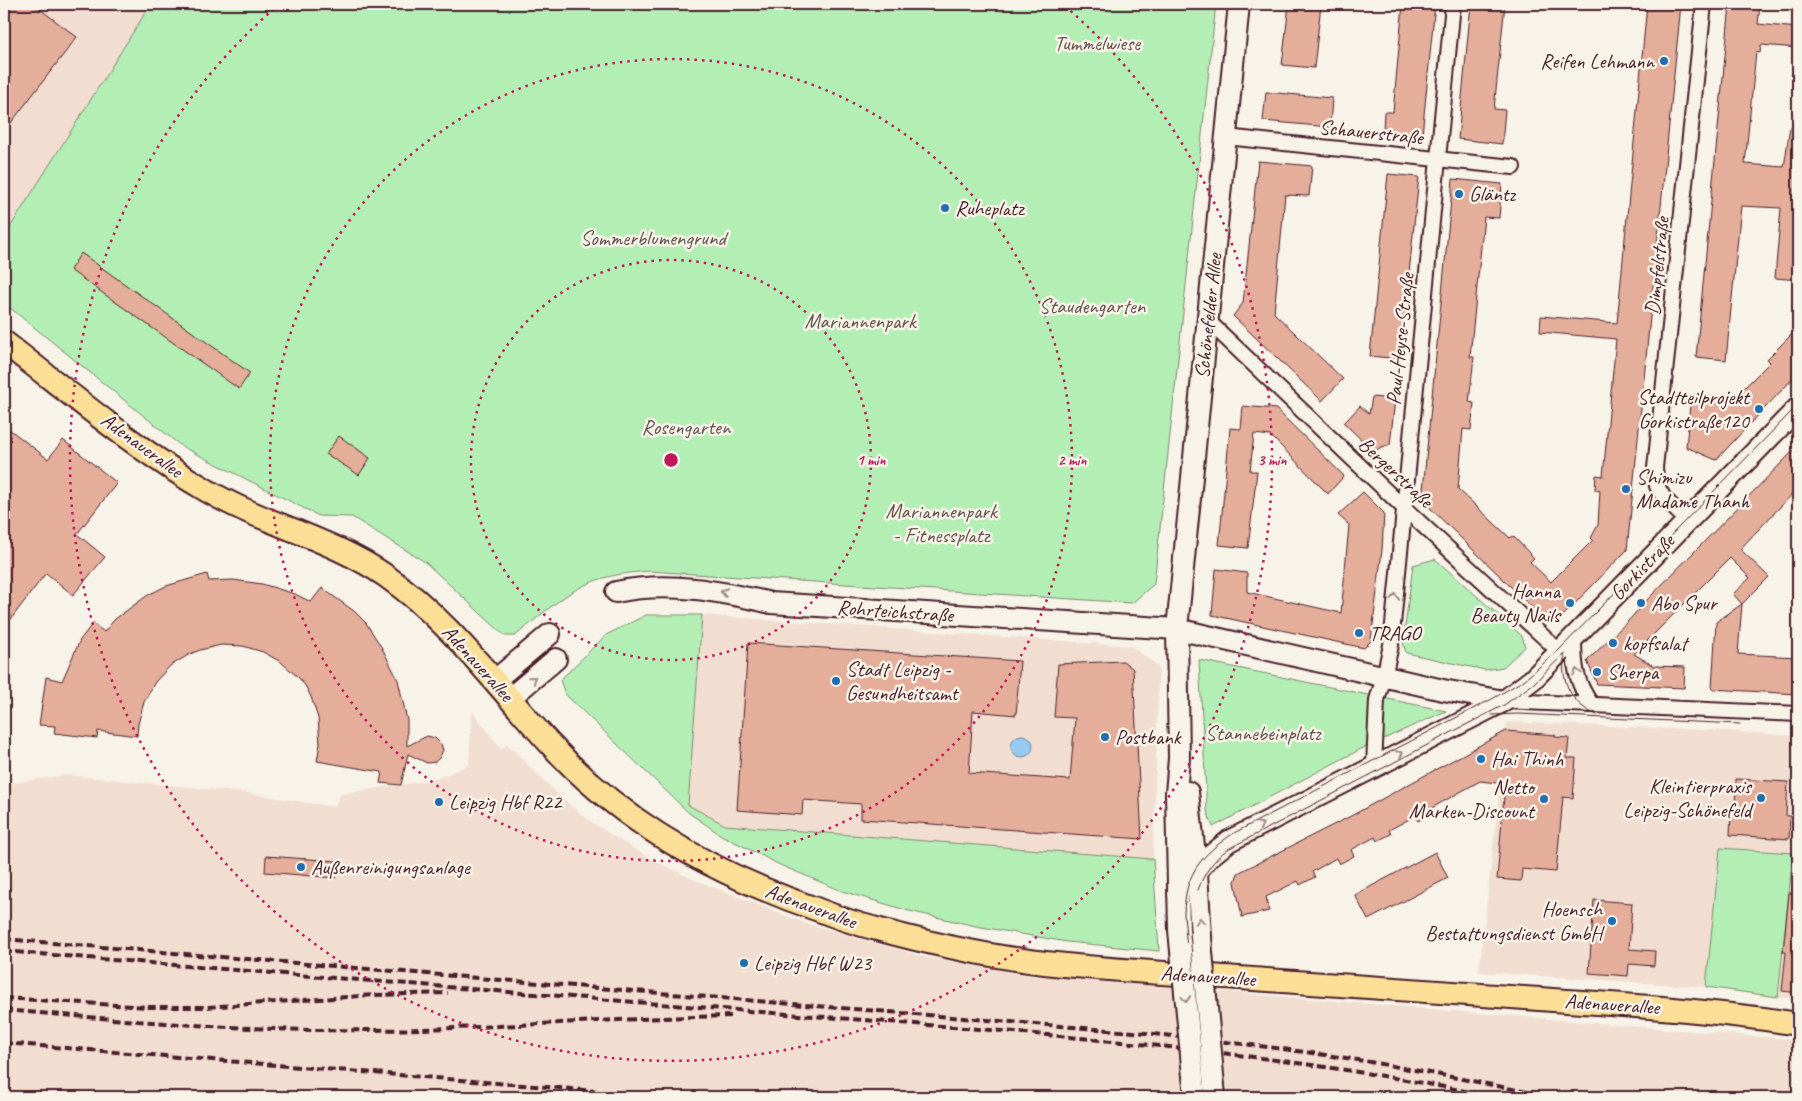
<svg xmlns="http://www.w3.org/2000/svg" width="1802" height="1101" viewBox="0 0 1802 1101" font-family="Caveat,sans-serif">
	<rect width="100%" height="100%" fill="#f7f3e8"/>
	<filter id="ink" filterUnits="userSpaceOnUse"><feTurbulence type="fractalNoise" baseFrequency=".02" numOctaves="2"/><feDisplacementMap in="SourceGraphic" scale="10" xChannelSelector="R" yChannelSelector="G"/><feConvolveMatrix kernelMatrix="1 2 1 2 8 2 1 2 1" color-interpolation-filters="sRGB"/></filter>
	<g filter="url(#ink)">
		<g fill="#f1ded1">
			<path d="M4 4H151L4 237Z"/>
			<path d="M646 615H702L1131 646 1159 667 1153 859 1159 951 1067 942 976 926 909 911 842 891 780 865 721 835 689 813 565 694 560 680 606 635Z"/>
			<path d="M472 711 501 749 507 744 565 801 593 823 624 843 659 863 695 880 805 923 921 956 1026 975 1787 1039 1798 1041V1097H4V784L67 775 247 793 335 807 340 794 436 779 469 765Z"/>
			<path d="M1507 722 1726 731 1798 736V1000L1706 987 1479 972Z"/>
		</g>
		<g fill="#b3efb5" stroke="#7e8770">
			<path d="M151 4H1216L1154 584 1132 603 649 571C627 573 605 575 585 585 559 597 537 619 515 636H505L425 562 352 517 319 516 181 446 4 303V237Z"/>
			<path d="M1435 559 1522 636 1525 647 1503 667 1485 670 1406 653 1403 642 1413 565Z"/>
			<path d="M646 615H702L688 805 725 825 1153 859 1159 951 1067 942 976 926 909 911 842 891 780 865 721 835 689 813 565 694 560 680 606 635Z"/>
			<path d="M1199 660 1446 711 1359 750 1213 827 1207 811Z"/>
			<path d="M1720 848 1793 853 1778 997 1706 987Z"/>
		</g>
		<circle fill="#95cbf3" stroke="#7786a3" cx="1022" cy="746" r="11"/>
		<g fill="#e4ae9b" stroke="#4a1f2b">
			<path d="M4 4H33L77 37 4 132Z"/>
			<path d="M1289 4H1321L1314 68 1282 65Z"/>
			<path d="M1403 4H1435L1422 135 1383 131 1384 112H1393Z"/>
			<path d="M1471 4H1505L1494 109 1505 110 1502 144 1458 139Z"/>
			<path d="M1647 4H1681L1627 550 1556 623H1548L1422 500 1453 179 1502 184 1499 218 1484 217 1470 357H1474L1469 402 1474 403 1471 430 1463 429 1458 489 1510 538 1513 536 1534 558 1530 562 1551 582 1593 540 1591 538 1598 525 1600 491 1595 490 1596 475 1603 476 1616 339 1540 332 1541 316 1617 323Z"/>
			<path d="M1730 4H1760L1758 24 1798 28V48L1761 45 1760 53 1756 52 1745 164 1784 167 1790 127H1798V238H1796L1794 264 1798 265V280L1775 278 1781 208 1741 206 1726 360 1696 357Z"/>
			<path d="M1266 92 1332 98 1330 127 1263 121Z"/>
			<path d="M1258 161 1312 166 1309 196 1285 195 1274 313 1343 379 1322 401 1233 316 1243 303Z"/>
			<path d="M1388 174 1419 177 1400 359 1370 356Z"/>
			<path d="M81 253 250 373 239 389 70 270Z"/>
			<path d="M1798 328V373L1716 460 1686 447 1691 395 1733 399 1770 362 1767 359Z"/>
			<path d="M1372 397 1395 399 1390 445 1381 447 1374 452 1344 423 1360 406 1369 414Z"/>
			<path d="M1243 406 1276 409 1344 476 1328 494 1271 436 1254 434 1250 471H1257L1248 548 1219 545 1230 428 1241 429Z"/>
			<path d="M4 425 48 459 63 440 117 483 77 534 105 557 73 595 46 573 4 628Z"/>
			<path d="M339 436 370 458 359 475 326 454Z"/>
			<path d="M1798 446V488L1740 549 1769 577 1742 604 1733 594 1750 578 1730 558 1634 654 1654 666 1685 667 1684 688 1597 684 1587 661 1632 617 1642 605Z"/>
			<path d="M1363 492 1384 513 1382 550 1371 641 1364 648 1212 615 1216 569 1247 573V592L1341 613 1349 525 1338 515Z"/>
			<path d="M207 574 209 581 233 580 262 584 295 594 311 602 322 588 354 611 366 623 382 648 398 680 407 720V746L427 736 435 738 441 744 443 750 440 757 435 762 427 763 408 754 401 785 380 783 382 772 317 761 320 744 318 718 311 697 306 687 299 678 281 662 263 652 243 646 221 645 200 650 190 654 170 666 155 682 144 702 138 724 137 736 98 731 97 738 54 733 55 726 39 725 46 677 62 681 80 640 93 623 104 632 115 619 148 595 166 586Z"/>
			<path d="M1742 604 1738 654 1798 657V694L1712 689 1716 622Z"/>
			<path d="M748 643 1020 661 1016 715 973 711 969 773 1070 780 1075 718 1054 717 1058 664 1123 661 1133 669 1142 839 861 819V804L803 800 802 815 737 810Z"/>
			<path d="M1506 731 1555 735V737L1569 738 1567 758H1576L1573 798 1563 797 1556 872 1522 869 1521 881 1497 879 1505 784 1480 781 1428 810 1430 814 1418 821 1415 816 1389 830 1391 834 1377 841 1375 837 1351 850 1354 856 1339 864 1336 858 1312 872 1315 877 1300 885 1298 881 1266 897 1269 911 1242 917 1235 882 1238 873 1349 817Z"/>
			<path d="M1736 779 1788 782 1786 816H1790L1789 839 1730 835 1731 813H1735Z"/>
			<path d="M1435 852 1448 878 1368 920 1355 895Z"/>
			<path d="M266 856 337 861 336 878 265 872Z"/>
			<path d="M1789 893H1798V993L1782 991 1786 952H1783Z"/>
			<path d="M1594 900 1632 903 1629 949 1655 951 1654 966 1629 964 1628 976 1589 973Z"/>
		</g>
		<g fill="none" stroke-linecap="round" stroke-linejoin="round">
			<g stroke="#4a1f2b" stroke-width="18">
				<g id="street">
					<path d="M1226 137 1513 167"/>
					<path d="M1207 320 1403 507 1560 652"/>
					<path d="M1687 521 1664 498 1657 486 1655 468 1704 4"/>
					<path d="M1574 637C1574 664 1575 682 1592 705"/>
					<path d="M1504 701 1798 714"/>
					<path d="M1374 767 1377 700 1384 677 1391 645 1453 4"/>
				</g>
			</g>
			<g stroke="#4a1f2b" stroke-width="24">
				<g id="secondary">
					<path d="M616 592C669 581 719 591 771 603L1177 629 1443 690 1504 701"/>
					<path d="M494 681 550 634"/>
					<path d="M510 698 556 659"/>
					<path d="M1188 792 1197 873 1202 952"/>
					<path d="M1178 893 1209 857 1229 841 1504 701 1533 679 1798 408"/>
					<path d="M1181 951 1179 930 1176 793 1179 758 1177 629 1239 4"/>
				</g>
			</g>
			<g stroke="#4a1f2b" stroke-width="26">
				<path id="primary" d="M4 342C70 393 134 448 206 490 263 524 331 538 386 576 452 622 499 690 554 748 625 825 718 875 816 909 834 916 853 923 873 928 924 942 977 954 1029 961 1099 970 1169 973 1239 978 1339 985 1439 992 1539 999 1626 1005 1712 1010 1798 1024"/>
			</g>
			<use href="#street" stroke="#f7f3e8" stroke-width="14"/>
			<use href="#secondary" stroke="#f7f3e8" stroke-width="20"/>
			<use href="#primary" stroke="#fbdf96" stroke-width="22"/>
			<g stroke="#4a1f2b" stroke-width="1">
				<path d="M1565 653C1559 679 1571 705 1597 715"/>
				<path d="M1492 715 1518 714 1740 724"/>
				<path d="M1198 890C1204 873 1213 860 1228 849L1504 705 1533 684 1564 654"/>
				<path d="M1200 1097 1184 914C1185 873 1201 855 1234 833L1492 699 1524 680 1559 650 1798 405"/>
			</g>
			<g stroke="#4a1f2b" stroke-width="4" stroke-dasharray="8 4" stroke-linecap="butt">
				<path d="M4 939 1145 1033C1218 1041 1292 1049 1364 1061 1427 1072 1489 1084 1551 1097"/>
				<path d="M4 951C269 973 534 994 799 1015 1031 1033 1266 1049 1494 1097"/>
				<path d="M4 998 149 1007H207L375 995 448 993"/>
				<path d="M4 1010C126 1020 248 1032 370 1030 491 1029 612 1018 733 1016"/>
				<path d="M4 1043 670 1097"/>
			</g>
			<g stroke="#4a1f2b" stroke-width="24" stroke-linecap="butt">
				<g id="secondary-bridge">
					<path d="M1181 951 1195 1097"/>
					<path d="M1202 952 1215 1097"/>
				</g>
			</g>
			<use href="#secondary-bridge" stroke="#f7f3e8" stroke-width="20"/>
		</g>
		<defs><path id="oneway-chevron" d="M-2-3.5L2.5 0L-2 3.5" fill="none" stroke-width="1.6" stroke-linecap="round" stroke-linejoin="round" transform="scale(1.25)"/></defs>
		<g stroke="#a0898a">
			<use href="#oneway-chevron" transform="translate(724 592) rotate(-170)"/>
			<use href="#oneway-chevron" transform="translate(1395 597) rotate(-85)"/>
			<use href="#oneway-chevron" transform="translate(1577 672) rotate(-103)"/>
			<use href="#oneway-chevron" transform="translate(533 679) rotate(-41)"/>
			<use href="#oneway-chevron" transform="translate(1400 754) rotate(-26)"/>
			<use href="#oneway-chevron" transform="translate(1260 825) rotate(-27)"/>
			<use href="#oneway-chevron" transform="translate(1200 921) rotate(-94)"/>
			<use href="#oneway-chevron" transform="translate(1186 999) rotate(85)"/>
		</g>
	</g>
	<g fill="none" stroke="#c2185b" stroke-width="2.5" stroke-dasharray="2.5 5">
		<circle cx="671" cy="460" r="200"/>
		<circle cx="671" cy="460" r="401"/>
		<path d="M1065 6A601 601 0 1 1 277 6"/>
	</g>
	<g fill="#1f6fb2" stroke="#f7f3e8" stroke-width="2">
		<circle cx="1664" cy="61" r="5"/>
		<circle cx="1459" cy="194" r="5"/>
		<circle cx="945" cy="208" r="5"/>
		<circle cx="1759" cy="409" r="5"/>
		<circle cx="1626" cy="489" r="5"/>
		<circle cx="1570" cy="603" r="5"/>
		<circle cx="1641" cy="603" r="5"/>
		<circle cx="1359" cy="633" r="5"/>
		<circle cx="1613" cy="643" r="5"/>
		<circle cx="1597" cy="672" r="5"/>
		<circle cx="836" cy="681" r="5"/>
		<circle cx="1105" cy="737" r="5"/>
		<circle cx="1481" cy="759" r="5"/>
		<circle cx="1761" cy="798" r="5"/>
		<circle cx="1544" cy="799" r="5"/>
		<circle cx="439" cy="802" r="5"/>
		<circle cx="301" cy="867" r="5"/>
		<circle cx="1612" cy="921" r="5"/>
		<circle cx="744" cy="963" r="5"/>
	</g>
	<g text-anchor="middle" stroke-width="5" stroke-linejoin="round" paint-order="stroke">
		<g font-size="21" fill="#64534e" stroke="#f7f3e8">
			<text x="1097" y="50">Tummelwiese</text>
			<text x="653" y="245">Sommerblumengrund</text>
			<text x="1092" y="313">Staudengarten</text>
			<text x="860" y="328">Mariannenpark</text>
			<text x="686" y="434">Rosengarten</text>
			<text x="941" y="518">Mariannenpark<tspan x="941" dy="24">- Fitnessplatz</tspan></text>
			<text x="1263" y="740">Stannebeinplatz</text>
		</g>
		<g font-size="21" fill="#4a1f2b" stroke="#f7f3e8" text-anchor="start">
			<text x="1654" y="68" text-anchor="end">Reifen Lehmann</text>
			<text x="1469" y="201">Gläntz</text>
			<text x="955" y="215">Ruheplatz</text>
			<text x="1749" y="404" text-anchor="end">Stadtteilprojekt<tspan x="1749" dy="24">Gorkistraße120</tspan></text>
			<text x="1636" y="484">Shimizu<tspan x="1636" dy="24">Madame Thanh</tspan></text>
			<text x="1560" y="598" text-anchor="end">Hanna<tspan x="1560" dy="24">Beauty Nails</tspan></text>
			<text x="1651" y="610">Abo Spur</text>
			<text x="1369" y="640">TRAGO</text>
			<text x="1623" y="650">kopfsalat</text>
			<text x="846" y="676">Stadt Leipzig -<tspan x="846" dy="24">Gesundheitsamt</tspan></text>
			<text x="1607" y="679">Sherpa</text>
			<text x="1115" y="744">Postbank</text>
			<text x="1491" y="766">Hai Thinh</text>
			<text x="1751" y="793" text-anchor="end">Kleintierpraxis<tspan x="1751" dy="24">Leipzig-Schönefeld</tspan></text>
			<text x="1534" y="794" text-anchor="end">Netto<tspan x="1534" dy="24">Marken-Discount</tspan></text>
			<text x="449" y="809">Leipzig Hbf R22</text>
			<text x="311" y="874">Außenreinigungsanlage</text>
			<text x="1602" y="916" text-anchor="end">Hoensch<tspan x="1602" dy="24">Bestattungsdienst GmbH</tspan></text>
			<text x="754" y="970">Leipzig Hbf W23</text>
		</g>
		<g font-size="21" fill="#4a1f2b" stroke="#f7f3e8">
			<text transform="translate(1371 132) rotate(6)" y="7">Schauerstraße</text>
			<text transform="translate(1657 266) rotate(-84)" y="7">Dimpfelstraße</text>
			<text transform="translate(1208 316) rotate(-84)" y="7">Schönefelder Allee</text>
			<text transform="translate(1400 339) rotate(-84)" y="7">Paul-Heyse-Straße</text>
			<text transform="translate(142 445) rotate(36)" y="7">Adenauerallee</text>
			<text transform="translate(1396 472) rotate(43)" y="7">Bergerstraße</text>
			<text transform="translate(1642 567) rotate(-46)" y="7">Gorkistraße</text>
			<text transform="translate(895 611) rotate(4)" y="7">Rohrteichstraße</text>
			<text transform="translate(478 663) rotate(48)" y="7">Adenauerallee</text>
			<text transform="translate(811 906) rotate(20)" y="7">Adenauerallee</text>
			<text transform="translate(1208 976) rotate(4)" y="7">Adenauerallee</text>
			<text transform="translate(1612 1004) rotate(4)" y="7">Adenauerallee</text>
		</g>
	</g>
	<circle cx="671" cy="460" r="8" fill="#c2185b" stroke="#f7f3e8" stroke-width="2.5"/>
	<g font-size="15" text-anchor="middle" font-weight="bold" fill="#c2185b" stroke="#f7f3e8" stroke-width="5" stroke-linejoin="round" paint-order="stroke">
		<text x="871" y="465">1 min</text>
		<text x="1072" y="465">2 min</text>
		<text x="1272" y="465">3 min</text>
	</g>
	<rect width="1802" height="1101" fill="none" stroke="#f7f3e8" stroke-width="20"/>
	<rect x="10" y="10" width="1782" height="1081" fill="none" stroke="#4a1f2b" stroke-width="2" filter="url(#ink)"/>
</svg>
